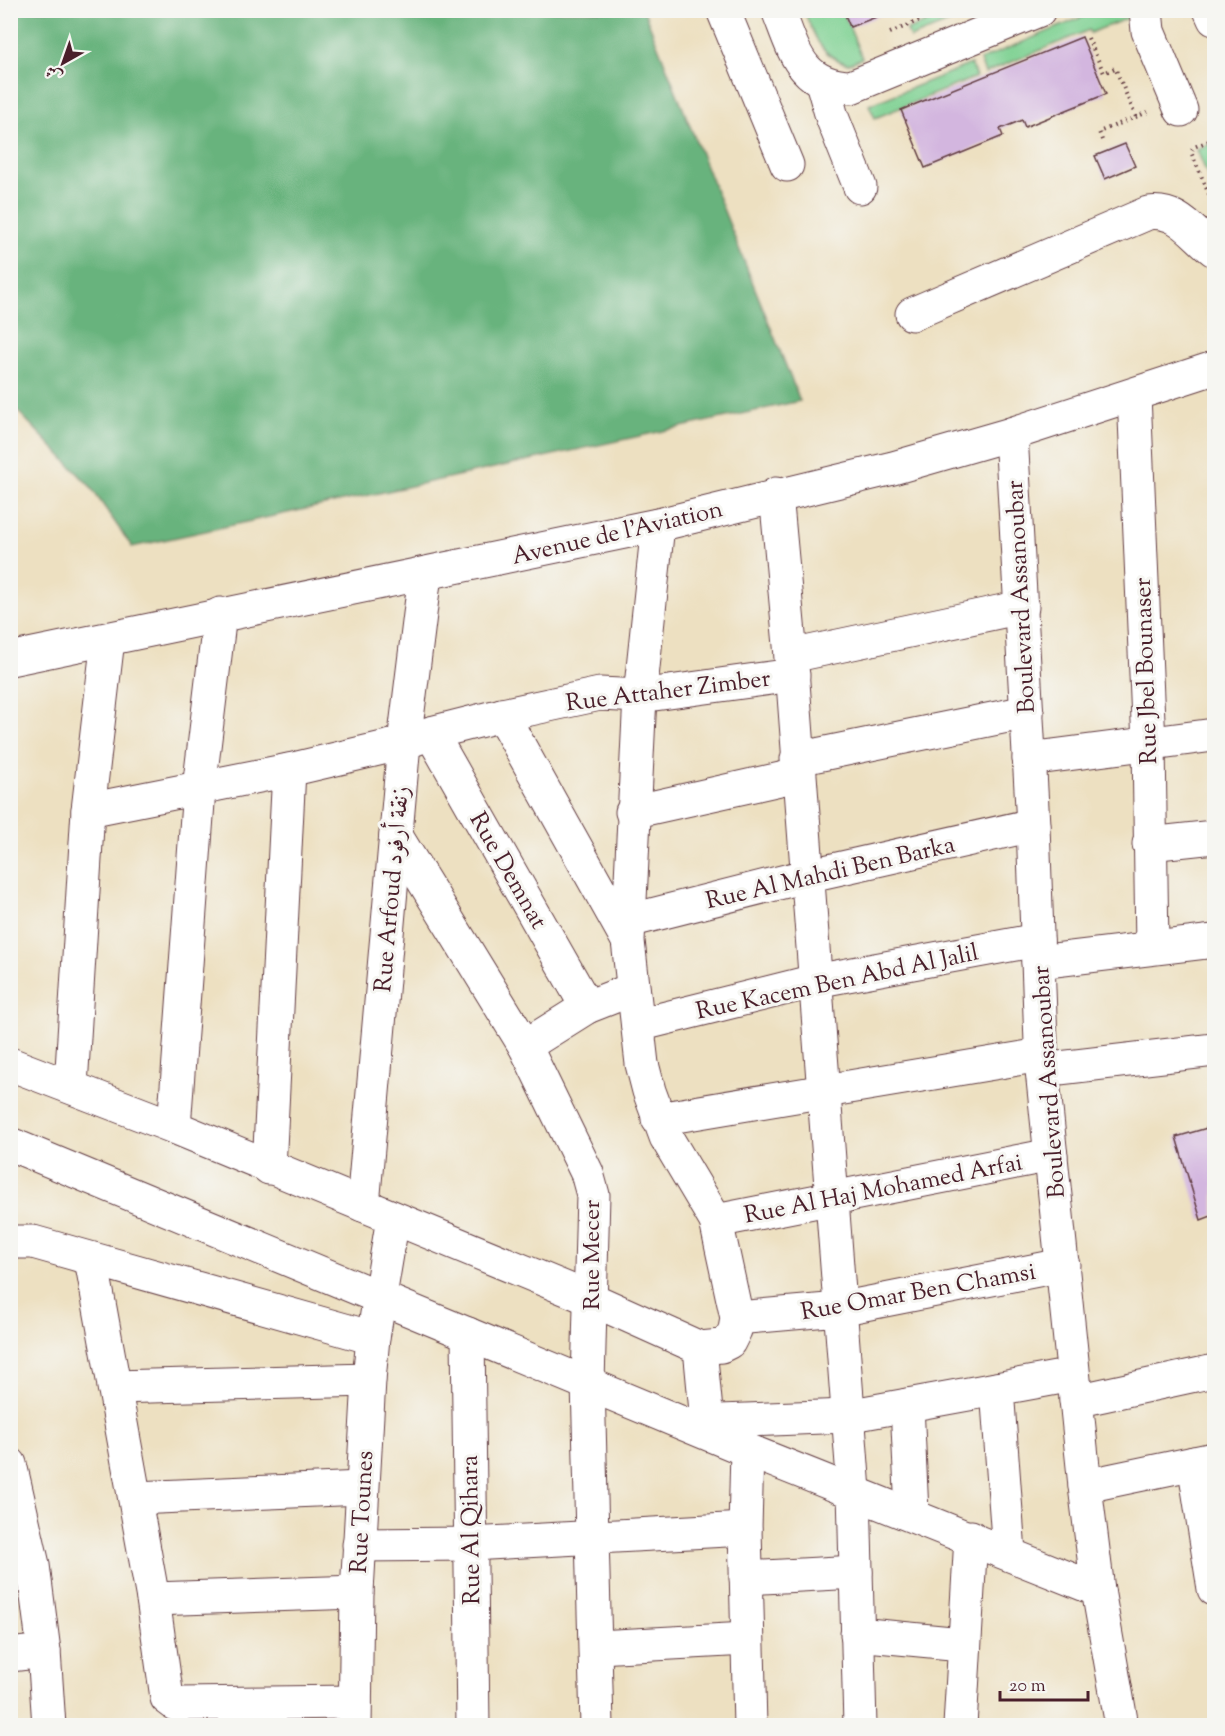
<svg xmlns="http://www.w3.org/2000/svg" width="1225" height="1736" viewBox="0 0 1225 1736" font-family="'Sorts Mill Goudy',Amiri,serif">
	<rect width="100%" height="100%" fill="#f6f6f2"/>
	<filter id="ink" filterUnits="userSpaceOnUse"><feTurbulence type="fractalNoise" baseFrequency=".0167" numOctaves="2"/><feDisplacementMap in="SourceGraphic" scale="12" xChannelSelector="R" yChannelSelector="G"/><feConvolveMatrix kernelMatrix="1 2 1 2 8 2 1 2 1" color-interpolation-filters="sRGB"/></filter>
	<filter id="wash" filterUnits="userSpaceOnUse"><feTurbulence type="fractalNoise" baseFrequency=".008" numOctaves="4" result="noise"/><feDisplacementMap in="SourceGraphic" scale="24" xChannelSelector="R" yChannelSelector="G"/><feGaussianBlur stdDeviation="1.35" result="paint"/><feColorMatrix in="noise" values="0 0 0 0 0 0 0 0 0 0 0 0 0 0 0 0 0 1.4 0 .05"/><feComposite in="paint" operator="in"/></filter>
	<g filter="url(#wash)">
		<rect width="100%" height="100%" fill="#ede0c1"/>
		<g fill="#7fd193" stroke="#64785f" stroke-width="1.5">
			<path d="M1099 10 1125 11 1128 18 1090 33 1089 30 985 73 980 60Z"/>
			<path d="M804 11H843L862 58 848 64C820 56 814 35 804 11Z"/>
			<path d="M957 11H979L910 38 907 30Z"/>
			<path d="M971 64 976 77 875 118 869 105Z"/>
			<path d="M1214 142V191L1197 150Z"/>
		</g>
		<path fill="#67b37d" stroke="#586954" stroke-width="1.5" d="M11 10 644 11 800 401 132 547 90 486 11 404Z"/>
		<g id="blocks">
			<g fill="#d3b6df">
				<path d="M843 10H892V11L850 27Z"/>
				<path d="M1082 37 1106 94 1025 127 1022 120 1000 129 1003 136 925 168 901 110Z"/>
				<path d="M1125 144 1135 166 1105 179 1095 156Z"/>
				<path d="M1214 1126V1215L1201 1220 1176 1137Z"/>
			</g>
		</g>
	</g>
	<g filter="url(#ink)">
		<use href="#blocks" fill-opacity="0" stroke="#623c42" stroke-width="1.5"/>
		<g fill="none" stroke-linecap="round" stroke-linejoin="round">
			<g stroke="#623c42" stroke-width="35">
				<g id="minor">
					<path d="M723 10 787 165"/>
					<path d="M778 10C794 50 800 86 851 87L1039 10"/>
					<path d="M1146 10 1148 31 1181 110"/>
					<path d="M1210 10 1214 19"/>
					<path d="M822 82 832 117 860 187"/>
					<path d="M912 314 1148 213C1179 209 1192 233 1214 250"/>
					<path d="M1134 395 1149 744 1152 947"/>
					<path d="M1011 434 1033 825 1042 1070 1085 1486 1098 1590 1122 1726"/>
					<path d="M776 494 791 656 854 1491 860 1726"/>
					<path d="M791 656 1022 607"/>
					<path d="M10 659 658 525 893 468 1011 434 1214 368"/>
					<path d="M502 715 627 939"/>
					<path d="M431 733 587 1007"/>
					<path d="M797 759 1027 712"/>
					<path d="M1029 759 1214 735"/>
					<path d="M88 810 289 770 404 743 431 733 502 715 600 694 640 696 793 675"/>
					<path d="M632 812 798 775"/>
					<path d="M396 836 525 1046 587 1173 593 1195 588 1383 597 1726"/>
					<path d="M1149 844 1214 837"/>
					<path d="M628 921 806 876 1033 825"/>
					<path d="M1038 962 1214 941"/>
					<path d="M638 1025 815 981 1037 940"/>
					<path d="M525 1046 587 1007 633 989"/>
					<path d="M10 1064 174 1127 591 1299 700 1348 721 1346 729 1342 735 1330 737 1318 716 1221 666 1137 649 1091 642 1064 628 941 640 696 658 525"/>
					<path d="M1042 1070 1214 1050"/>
					<path d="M71 1086 88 810 108 639"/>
					<path d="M658 1119 1041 1055"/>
					<path d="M174 1127 199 789 220 614"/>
					<path d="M10 1144 747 1450 1098 1590"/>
					<path d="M269 1168 289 770"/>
					<path d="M363 1205 404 743 425 574"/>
					<path d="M716 1221 1051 1155"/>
					<path d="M10 1242H33L373 1338"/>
					<path d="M91 1259 153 1599 167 1698 175 1704H181L355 1702"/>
					<path d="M737 1318 839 1309 1063 1265"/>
					<path d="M468 1334 473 1726"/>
					<path d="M700 1348 707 1422"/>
					<path d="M114 1387 369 1380"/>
					<path d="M997 1389 1009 1553"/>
					<path d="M1076 1401 1214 1371"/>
					<path d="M907 1405 912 1513"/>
					<path d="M695 1422 847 1416 1073 1375"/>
					<path d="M747 1450 745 1529 750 1726"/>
					<path d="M1194 1463 1214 1589"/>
					<path d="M10 1464 33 1565 44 1651 49 1726"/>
					<path d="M1085 1486 1214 1459"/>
					<path d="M135 1498 362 1488"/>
					<path d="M359 1545 470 1544 745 1529"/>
					<path d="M746 1578 856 1572"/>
					<path d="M153 1599 357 1592"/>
					<path d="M857 1634 962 1644"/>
					<path d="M597 1647 747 1639"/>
					<path d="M10 1655 44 1651"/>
					<path d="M355 1726 357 1592 369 1380 373 1338 393 1218"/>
					<path d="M960 1726 971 1537"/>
				</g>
			</g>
			<g stroke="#623c42" stroke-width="4" stroke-dasharray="1.5 4.5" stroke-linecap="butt">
				<path d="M890 33 943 10"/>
				<path d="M1088 38 1104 73 1115 68 1136 117"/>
				<path d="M1214 139 1194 147 1191 152 1214 206"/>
				<path d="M1102 140 1099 132 1148 112"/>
			</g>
			<use href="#minor" stroke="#fff" stroke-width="33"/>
		</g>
	</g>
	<g text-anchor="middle" stroke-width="6" stroke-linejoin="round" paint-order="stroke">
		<g font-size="24" fill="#4a1f2b" stroke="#f6f6f2">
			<text transform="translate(617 532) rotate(-13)" y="8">Avenue de l'Aviation</text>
			<text transform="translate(1020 597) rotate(-93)" y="8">Boulevard Assanoubar</text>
			<text transform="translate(1145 671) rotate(-92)" y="8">Rue Jbel Bounaser</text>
			<text transform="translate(668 690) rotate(-7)" y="8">Rue Attaher Zimber</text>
			<text transform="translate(509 870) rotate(60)" y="8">Rue Demnat</text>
			<text transform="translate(830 872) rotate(-13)" y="8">Rue Al Mahdi Ben Barka</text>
			<text transform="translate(391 889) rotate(-85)" y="8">Rue Arfoud زنقة أرفود</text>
			<text transform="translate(837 981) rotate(-12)" y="8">Rue Kacem Ben Abd Al Jalil</text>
			<text transform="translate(1048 1082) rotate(-94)" y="8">Boulevard Assanoubar</text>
			<text transform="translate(883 1188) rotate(-11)" y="8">Rue Al Haj Mohamed Arfai</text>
			<text transform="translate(591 1255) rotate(-90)" y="8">Rue Mecer</text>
			<text transform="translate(918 1291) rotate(-10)" y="8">Rue Omar Ben Chamsi</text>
			<text transform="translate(361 1512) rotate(-87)" y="8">Rue Tounes</text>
			<text transform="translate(470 1530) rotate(-91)" y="8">Rue Al Qihara</text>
		</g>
	</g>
	<rect width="1225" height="1736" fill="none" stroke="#f6f6f2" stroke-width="36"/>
	<g transform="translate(63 63) rotate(220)" stroke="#f6f6f2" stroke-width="4.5" paint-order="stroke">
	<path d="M0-4.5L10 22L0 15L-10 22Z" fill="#4a1f2b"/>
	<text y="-9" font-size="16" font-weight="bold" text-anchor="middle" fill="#4a1f2b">ش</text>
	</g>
	<path d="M1000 1691v9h88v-9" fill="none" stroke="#4a1f2b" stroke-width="3"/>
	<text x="1009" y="1691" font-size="18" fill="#4a1f2b" stroke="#f6f6f2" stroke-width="4.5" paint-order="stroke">20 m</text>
</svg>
